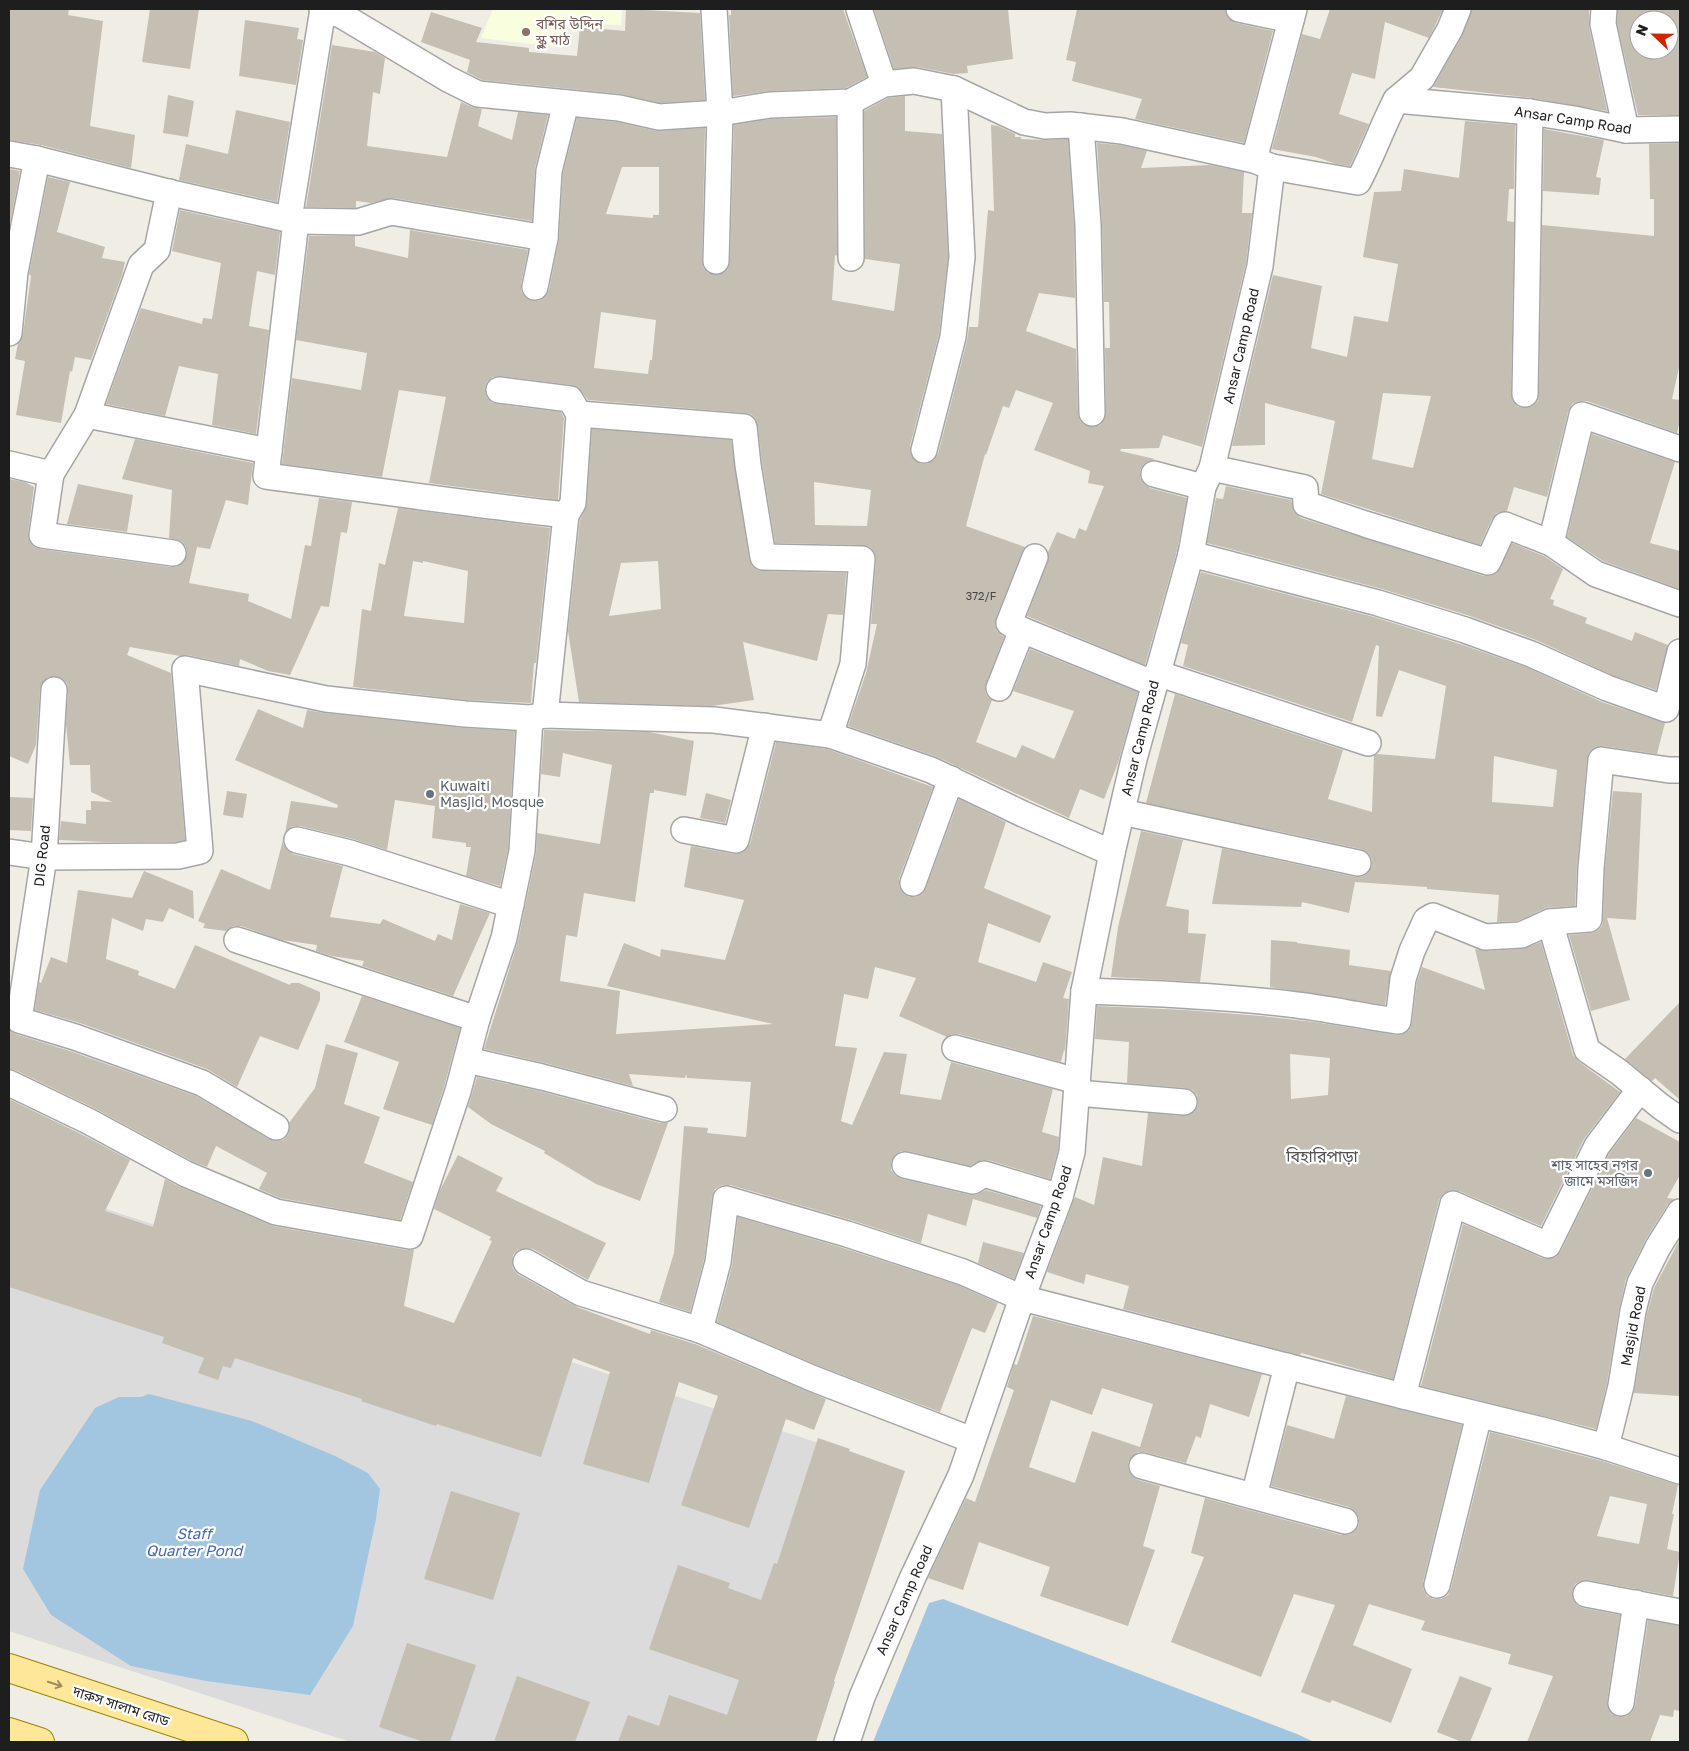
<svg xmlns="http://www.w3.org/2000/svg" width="1689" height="1751" viewBox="0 0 1689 1751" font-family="'Golos Text','Noto Sans Bengali',sans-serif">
	<rect width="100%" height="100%" fill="#f0eee4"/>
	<path fill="#dcdbdb" d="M9 1177 858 1456 766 1742H350L9 1631Z"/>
	<path fill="#f9ffde" d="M493 9H622L621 25 569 23 566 48 481 38Z"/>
	<g fill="#a2c6e0">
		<path d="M149 1394 252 1421 335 1456 368 1473 380 1489 376 1519 353 1626 310 1695 206 1681 131 1666 51 1615 23 1569 40 1490 95 1408 119 1397H141Z"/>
		<path d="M943 1599 1297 1734 1314 1742H873L929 1603Z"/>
	</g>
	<g fill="#c4beb3" fill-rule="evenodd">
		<path d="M9 9H69L68 15 103 21 90 126 135 135 131 168 41 145 9 140Z"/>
		<path d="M150 9H199L190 69 142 62Z"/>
		<path d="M626 9 700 13 705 100 660 103 621 94 482 80 467 72 470 60 421 42 431 12 482 28 476 42 529 48V52L577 56 580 27 625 31Z"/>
		<path d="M731 9H843L867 77 846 88 769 91 733 96 729 15H731Z"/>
		<path d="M874 9H1008L1013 59 967 66 968 73 954 74 917 67 894 69Z"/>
		<path d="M1077 9H1225L1226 14 1229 19 1236 23 1273 31 1244 143 1135 119 1142 99 1072 81 1076 62 1066 60Z"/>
		<path d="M1330 9H1443L1429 38 1385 22 1375 79 1352 73 1339 114 1369 124 1350 166 1336 164 1316 157 1272 149 1302 34 1320 39Z"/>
		<path d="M1472 9H1589V27L1607 111 1532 98 1433 87 1462 36Z"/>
		<path d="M1618 9H1680V115H1638L1617 23ZM1639 20H1669V50H1639Z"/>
		<path d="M245 20 299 28 297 39 303 40 296 85 239 76Z"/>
		<path d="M332 45 375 52 385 58 380 94 373 92 367 146 447 157 461 102 472 107 482 109 478 126 512 140 518 112 548 115 535 168 532 221 393 198 371 203 356 201V208L306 207Z"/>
		<path d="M168 95 194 101 188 137 163 133Z"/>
		<path d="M905 96V131L942 134 948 257 939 334 910 446V453L914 460 921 464H927L934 460 938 454 967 341 969 327H978L988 210 994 211 991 125 998 126 1015 134V137H1021V139L1045 140 1068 139 1074 226 1075 298 1039 293 1026 331 1076 349 1078 414 1080 421 1085 425 1092 427 1100 425 1104 420 1106 413 1105 348H1110L1109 302H1104L1102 225 1097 143 1120 145 1147 151 1141 168 1210 165 1244 172 1242 213H1252L1246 263 1202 447 1163 435 1159 448 1121 449 1120 451 1155 459 1144 464 1140 470V478L1144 484 1150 488 1187 498 1177 551 1145 665 1027 616 1048 562V552L1057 532 1075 539 1079 528 1086 531 1104 486 1088 483 1090 471 1034 450 1053 403 1016 390 1009 408 1003 406 986 455 985 454 966 526 1025 547 1022 552 996 618 995 624 997 631 1004 637 986 683 985 691 987 696 992 700 976 742 1016 758 1022 745 1054 759 1074 711 1013 691 1030 649 1138 692 1118 763 1104 799 1080 789 1069 818 937 757 848 726 866 673 877 624H871L876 560 875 553 870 547 862 545 775 543 762 463 758 426 756 419 751 414 745 413 588 400 578 387 572 385 500 376 493 377 487 382 485 388 486 396 491 402 497 404 561 412 564 418 558 500 429 483 446 397 399 390 382 477 282 464 292 378 361 390 367 353 296 340 309 236H355V246L408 258 410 230 528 250 521 284V291L526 298 533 301H539L545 297 549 290 559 239 563 173 577 118 617 122 656 131 705 128 702 261 703 267 708 273 716 275 723 273 728 269 730 261 734 125 771 119 836 117 837 256 835 255 832 300 894 311 900 264 865 259 864 111 888 98ZM622 167H659V215H653V218L606 214ZM601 312 656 320 652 360H650L648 374 594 368ZM814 482 871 490 867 526 815 525Z"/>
		<path d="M236 110 290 122 277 202 179 180 186 144 228 154Z"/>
		<path d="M1465 121 1515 125 1514 189H1509L1507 221 1514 222 1511 394 1513 401 1518 407 1524 408 1532 406 1538 401 1539 394 1542 225 1654 236V199H1650L1649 144 1680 143V363L1672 399 1680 400V420L1677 433 1587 401H1579L1572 404 1568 412 1547 497 1514 487 1507 511 1497 513 1492 519 1480 545 1321 494 1335 421 1265 403V445L1232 446 1273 275 1322 286 1311 348 1347 357 1354 316 1388 322 1398 264 1363 257 1374 192 1401 191 1404 169 1459 178ZM1383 393 1431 396 1413 468 1372 459Z"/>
		<path d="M1544 129 1604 140 1596 177 1601 178 1599 195 1543 191Z"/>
		<path d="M9 169 20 171 9 229Z"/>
		<path d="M48 177 70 182 57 232 105 247 102 258 125 262 122 275 91 360 75 357 72 372 70 371 61 423 16 415 25 361 15 359 18 343 23 334 31 276 29 274Z"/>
		<path d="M180 210 280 232 275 275 257 271 249 326 269 330 256 434 212 425 218 374 179 366 165 416 106 404 141 308 202 324 203 318 212 319 221 263 172 251Z"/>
		<path d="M592 429 731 440 749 559 752 566 757 570 763 571 846 573 843 615 828 614 817 661 743 642 754 700 712 706 579 702 568 631 580 520 587 504ZM658 561 661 609 609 616 621 563Z"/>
		<path d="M1592 434 1675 462 1650 543 1680 551V589L1603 561 1567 537Z"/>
		<path d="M135 439 253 463 248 505 226 500 210 549 197 547 189 583 249 594 248 601 291 619 305 545 311 546 319 498 352 502 347 533 341 532 329 607 321 606 290 675 268 671 240 659 239 666 188 655 180 656 130 647 127 655 171 673 185 840 176 842H104L59 840 61 821 86 824V810H91V801L112 802 91 792 90 765H70L66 724 68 690 67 683 61 678 55 676 48 677 42 683 40 689 36 745 28 764 9 756V479L25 482 34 487 28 533 29 541 34 547 40 549 171 567 178 566 184 562 187 554 186 547 182 542 169 538 172 490 122 479Z"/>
		<path d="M78 484 133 495 127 532 67 524Z"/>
		<path d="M1226 486 1291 500 1294 512 1301 518 1484 576H1491L1497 573 1512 543 1544 556 1563 569 1550 599 1554 600 1553 605 1587 618 1585 623 1632 641 1635 632 1668 645 1656 690 1612 675 1536 640 1470 616 1382 589 1207 543 1216 498 1223 499Z"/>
		<path d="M398 508 550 528 536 663H534L531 703 466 700 353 687 362 609 371 611 379 563 385 565ZM413 561 423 563V561L468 571 464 623 404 616Z"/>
		<path d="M1201 572 1374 617 1460 644 1526 667 1602 702 1665 723 1657 754 1603 746 1595 747 1589 752 1587 759 1577 867 1575 906 1546 908 1518 921 1497 922 1499 895 1427 889V887L1355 882 1349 913 1302 902 1301 907 1212 904 1222 848 1355 877H1362L1368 873 1372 866V859L1368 853 1361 849 1146 803 1175 694 1343 750 1328 799 1372 812 1374 755 1378 754 1435 759 1446 686 1399 670 1382 717 1376 716 1379 646 1376 645 1352 722 1183 666 1188 645 1181 643ZM1494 756 1557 770 1553 807 1492 802Z"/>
		<path d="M258 709 303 728 307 710 324 713 464 728 515 731 508 849 500 886 466 876 471 847H466V843L432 838 435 806 395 800 387 850 353 839 300 826H293L285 833 291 801 337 808 338 805 235 760Z"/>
		<path d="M544 730 649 732 694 741 686 796 654 790V793H650L635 902 584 893 577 937 566 935 560 981 620 991 616 1034 773 1024 607 986 624 943 660 957 661 949 725 960 744 900 684 887 691 846 734 854 741 853 747 849 750 844 776 742 827 749 933 787 899 879V886L902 892 909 897H916L922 894 926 888 959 799 1006 822 984 888 1051 916 1040 943 988 923 978 962 1036 982 1043 962 1072 972 1063 998 1069 999 1065 1051 1064 1050 1061 1062 959 1034H952L947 1037 899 1016 916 978 875 967 868 999 844 994 835 1046 857 1048 841 1121 852 1125 884 1052 907 1054 900 1094 941 1100 951 1062 1053 1089 1042 1132 1059 1137 1058 1150 1050 1179 988 1160H982L970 1166 908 1151H901L895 1155 891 1162V1170L895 1175 902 1179 970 1195H976L986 1190 1041 1206 1037 1218 973 1199 966 1226 928 1214 921 1243 851 1220 730 1185H722L715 1189 712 1197 704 1259 690 1312 659 1302 674 1253 684 1126 708 1128 707 1133 746 1137 751 1082 687 1078 686 1074 685 1078 629 1074 633 1086 545 1063 484 1049 518 941 536 854 537 833 600 844 612 765 563 753 560 777 541 774Z"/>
		<path d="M227 791 247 794 243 818 223 815Z"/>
		<path d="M1613 791 1642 793 1636 920 1607 918 1630 1000 1591 1011 1569 935 1591 933 1597 931 1602 926 1603 920 1605 869Z"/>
		<path d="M706 793 731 800 725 823 700 818Z"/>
		<path d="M9 797 33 798 31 831 9 830Z"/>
		<path d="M1141 831 1183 840 1166 906 1189 910 1188 933 1206 934 1200 982 1111 977 1118 927Z"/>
		<path d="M283 840V844L287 850 293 854 343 866 330 917 380 924 383 919 435 941 438 934 452 940 460 904 490 913 453 996 362 966 364 961 332 956 316 951 317 945 282 940 241 926H234L226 931 203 928 205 924 198 921 221 869 270 890Z"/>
		<path d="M144 871 193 891 194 919 169 908 163 922 146 919 143 931 112 918 106 959 139 971 138 975 175 989 195 945 290 985 291 983H299L320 992V1000L298 1050 260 1036 237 1087 207 1069 80 1023 35 1010 39 982 41 983 51 957 67 963 78 890 132 898Z"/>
		<path d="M1271 940 1297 942V943L1350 950 1349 965 1391 971 1385 1005 1270 987Z"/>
		<path d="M1541 942 1573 1055 1579 1062 1620 1092 1584 1139 1541 1226 1459 1191 1450 1190 1443 1194 1439 1200 1393 1379 1301 1353 1300 1355 1123 1309 1129 1286 1086 1274 1084 1284 1047 1272 1075 1197 1094 1205 1103 1157 1142 1166 1148 1113 1183 1116 1190 1115 1195 1111 1198 1104 1197 1095 1192 1090 1186 1088 1127 1083 1129 1042 1095 1039 1097 1006 1186 1010 1262 1016 1314 1022 1396 1035 1403 1034 1409 1030 1412 1023 1417 982 1422 967 1485 990 1475 949 1486 951 1522 949ZM1290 1054 1330 1058 1328 1095 1291 1099Z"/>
		<path d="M362 996 460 1028 444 1087 432 1125 383 1109 399 1062 344 1042Z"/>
		<path d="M1680 1002V1100L1655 1078 1652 1081 1625 1059Z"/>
		<path d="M9 1030 15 1034 70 1051 196 1096 269 1139 275 1141 283 1140 288 1135 290 1128 289 1123 315 1088 326 1044 358 1053 344 1104 380 1117 364 1163 413 1182 400 1220 280 1198 259 1189 267 1173 216 1146 207 1167 192 1161 94 1108 15 1070 9 1069Z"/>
		<path d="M477 1077 539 1091 660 1123H668L640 1201 596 1184 544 1153 545 1151 491 1124 468 1107Z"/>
		<path d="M9 1099 81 1134 130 1160 105 1211 153 1227 165 1179 180 1187 273 1226 407 1250H414L404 1306 454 1323 492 1241 489 1240 491 1237 434 1209 440 1190 458 1155 503 1178 496 1191 606 1243 588 1280 533 1249 526 1248 518 1250 513 1255 512 1262 513 1269 519 1275 577 1307 650 1334 651 1330 695 1344 826 1399 814 1430 786 1419 749 1528 681 1505 718 1396 679 1382 649 1483 583 1464 610 1372 573 1358 541 1457 437 1424 436 1426 361 1401 362 1399 235 1358 231 1368 223 1366 218 1380 198 1373 204 1358 162 1343 164 1337 9 1287Z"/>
		<path d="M1636 1118 1680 1142V1175L1667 1198 1675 1199 1668 1204 1646 1239 1626 1279 1619 1309 1607 1383 1596 1429 1421 1386 1463 1224 1542 1258 1549 1259 1556 1257 1561 1251 1609 1154Z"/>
		<path d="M738 1217 843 1248 958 1285 998 1303 985 1333 972 1328 940 1412 819 1366 717 1322 732 1266Z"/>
		<path d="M1680 1239V1396L1634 1393 1647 1314 1654 1288Z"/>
		<path d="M983 1242 1024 1253 1014 1279 978 1263Z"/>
		<path d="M1033 1316 1262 1374 1249 1417 1210 1404 1201 1438 1196 1436 1186 1463 1145 1452H1138L1132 1456 1128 1462V1469L1132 1476 1138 1480 1160 1486 1143 1546 1155 1550 1128 1626 1040 1596 1050 1567 979 1542 963 1590 928 1578 966 1498 975 1502 1014 1390 1007 1387 1014 1364 1017 1365ZM1102 1388 1153 1404 1140 1447 1092 1431 1075 1483 1029 1467 1051 1400 1092 1415Z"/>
		<path d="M1346 1396 1462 1425 1423 1582V1589L1427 1596 1433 1599H1441L1448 1595 1451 1588 1490 1432 1602 1461 1678 1485 1672 1514H1674L1667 1549 1680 1552 1673 1596 1588 1580 1581 1581 1575 1584 1572 1592 1573 1599 1577 1605 1583 1608 1620 1615 1607 1701 1608 1708 1612 1714 1618 1717 1627 1716 1632 1712 1635 1706 1648 1620 1680 1626V1711L1674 1710 1673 1717 1660 1715 1650 1742H1527L1553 1676 1508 1664 1511 1654 1421 1630 1425 1621 1369 1604 1353 1645 1412 1669 1391 1723 1332 1700 1330 1703 1301 1692 1335 1605 1294 1594 1261 1677 1171 1642 1204 1557 1191 1553 1205 1498 1341 1535H1349L1355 1531 1359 1525V1518L1355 1511 1349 1507 1271 1486 1287 1425 1334 1439ZM1610 1496 1647 1504 1639 1544 1597 1536Z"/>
		<path d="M818 1438 850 1449 849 1451 905 1471 834 1681 835 1682 816 1742H618L628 1715 659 1726 669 1695 727 1715 739 1680 649 1649 678 1565 730 1583 728 1588 761 1600 774 1563 777 1564Z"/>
		<path d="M451 1491 520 1513 493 1600 424 1579Z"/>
		<path d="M407 1643 476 1665 450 1742H424L379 1727Z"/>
		<path d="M517 1676 590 1702 575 1742H494Z"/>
		<path d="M1460 1676 1492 1688 1470 1742H1462L1437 1732Z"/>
	</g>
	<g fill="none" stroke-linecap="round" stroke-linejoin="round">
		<g stroke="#a5a5a5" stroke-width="28">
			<g id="minor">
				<path d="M322 9 341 15 448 79 478 94 619 108 659 117 720 113 770 105 850 102 884 84 914 81 954 89 1024 122 1045 126 1070 125 1122 131 1254 160 1272 167"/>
				<path d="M714 9 720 113 716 261"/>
				<path d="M859 9 884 84"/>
				<path d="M1239 9 1291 20"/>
				<path d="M1604 9 1603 24 1626 130"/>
				<path d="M1396 100 1422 78 1450 29 1458 9"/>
				<path d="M850 102 851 258"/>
				<path d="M1081 126 1088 225 1092 413"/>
				<path d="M9 154 37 159 176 194 296 221 358 222 391 212 545 238"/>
				<path d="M1254 160 1294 9"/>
				<path d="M169 192 157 250 141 265 87 415 51 474 42 535 173 553"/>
				<path d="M289 219 323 9"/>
				<path d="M296 221 266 476C366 489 466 504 566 515"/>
				<path d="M535 287 545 238 549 171 566 103"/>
				<path d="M9 333 15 272 37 159"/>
				<path d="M499 390 570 399 579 414"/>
				<path d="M1525 394 1530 112"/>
				<path d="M87 415 269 451"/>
				<path d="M924 450 953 337 962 257 954 89"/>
				<path d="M9 464 51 474"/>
				<path d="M1212 468 1305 488 1306 504 1365 524 1488 562 1505 525 1551 543 1596 574 1680 604"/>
				<path d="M1154 474 1203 487"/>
				<path d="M1551 543 1582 415 1680 449"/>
				<path d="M1191 554 1378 603 1465 630 1531 654 1607 688 1666 709 1680 652"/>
				<path d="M1022 630 1155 684"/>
				<path d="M1157 673 1368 743"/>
				<path d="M999 688 1022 630 1009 623 1035 557"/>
				<path d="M54 690 44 857 19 1020 75 1037 202 1083 276 1127"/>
				<path d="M545 715 566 515 573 503 579 414 744 427 748 465 763 557 862 559 853 664 830 735"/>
				<path d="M1122 812 1358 863"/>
				<path d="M684 830 736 840 765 726"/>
				<path d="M297 840 350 853 511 905"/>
				<path d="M9 852 44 857 178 856 200 851 185 669 326 699 465 714 530 718 545 715 714 720 830 735 931 770 1023 814 1112 853"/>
				<path d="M913 883 951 779"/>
				<path d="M1550 922 1587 1050 1619 1072 1660 1106 1680 1120"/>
				<path d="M237 940 477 1019"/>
				<path d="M1084 991C1153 993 1221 996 1289 1004 1325 1008 1361 1016 1398 1021L1403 979 1412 951 1426 920 1433 916 1485 937 1521 935 1550 922 1589 919 1591 868 1601 760 1669 770H1680"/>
				<path d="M955 1048 1077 1081"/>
				<path d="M467 1060 542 1077 664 1109"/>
				<path d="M9 1083 88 1121 186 1174 276 1212 410 1236 458 1091 477 1019 504 938 522 851 530 718"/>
				<path d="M1077 1093 1184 1102"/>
				<path d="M905 1165 973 1181 984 1174 1060 1197"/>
				<path d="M526 1262 581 1293 700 1330 814 1379 972 1440"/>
				<path d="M700 1330 718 1262 726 1199 847 1234 963 1272 1022 1298 1403 1396 1546 1431 1606 1447 1680 1471"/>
				<path d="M1403 1396 1453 1204 1548 1245 1597 1146 1640 1089"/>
				<path d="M1606 1447 1621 1386 1633 1311 1640 1283 1658 1247 1680 1212"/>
				<path d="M1142 1466 1345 1521"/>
				<path d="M1254 1496 1287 1366"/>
				<path d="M1437 1585 1479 1415"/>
				<path d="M1586 1594 1680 1612"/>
				<path d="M1621 1703 1636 1603"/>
				<path d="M847 1742 862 1697 912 1579 961 1475 1022 1298 1060 1197 1072 1152 1084 991 1112 853 1134 759 1191 554 1203 487 1212 468 1260 266 1272 167 1358 182C1372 156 1382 127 1396 100L1530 112 1574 119 1626 130 1680 129"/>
			</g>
		</g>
		<g stroke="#998400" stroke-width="30">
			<g id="primary">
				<path d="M9 1668 234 1742"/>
				<path d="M9 1732 40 1742"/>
			</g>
		</g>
		<use href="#minor" stroke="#fff" stroke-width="25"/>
		<use href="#primary" stroke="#ffe79a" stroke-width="28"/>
	</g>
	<defs><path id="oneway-shaft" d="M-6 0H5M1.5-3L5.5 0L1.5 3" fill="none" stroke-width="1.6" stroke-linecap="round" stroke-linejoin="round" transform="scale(1.25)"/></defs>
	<use stroke="#9a8d62" href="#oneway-shaft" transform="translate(55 1684) rotate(18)"/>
	<circle fill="#8d6e63" stroke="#fff" stroke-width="2" cx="526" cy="32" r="5"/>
	<g fill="#6b7280" stroke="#fff" stroke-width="2">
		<circle cx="430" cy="794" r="5"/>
		<circle cx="1648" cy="1173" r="5"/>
	</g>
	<g text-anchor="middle" stroke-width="4.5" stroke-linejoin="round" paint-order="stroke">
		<g font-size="11" fill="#484643">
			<text x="981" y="600">372/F</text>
		</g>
		<g font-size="14" fill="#785e54" stroke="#fff" text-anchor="start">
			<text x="536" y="29">বশির উদ্দিন<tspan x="536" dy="16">স্কুল মাঠ</tspan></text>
		</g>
		<g font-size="14" fill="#1e1e1e" stroke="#fff">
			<text transform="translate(1573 120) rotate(9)" y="5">Ansar Camp Road</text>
			<text transform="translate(1241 346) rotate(-77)" y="5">Ansar Camp Road</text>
			<text transform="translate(1140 738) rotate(-76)" y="5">Ansar Camp Road</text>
			<text transform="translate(42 856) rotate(-84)" y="5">DIG Road</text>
			<text transform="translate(1048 1222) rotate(-71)" y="5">Ansar Camp Road</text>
			<text transform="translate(1633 1326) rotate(-79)" y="5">Masjid Road</text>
			<text transform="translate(904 1600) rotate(-66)" y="5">Ansar Camp Road</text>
			<text transform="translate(121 1706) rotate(18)" y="5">দারুস সালাম রোড</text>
		</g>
		<g font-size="14" fill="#5b616d" stroke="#fff" text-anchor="start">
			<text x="440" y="791">Kuwaiti<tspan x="440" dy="16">Masjid, Mosque</tspan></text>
			<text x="1638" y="1170" text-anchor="end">শাহ সাহেব নগর<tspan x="1638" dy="16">জামে মসজিদ</tspan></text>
		</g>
		<g font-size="15" font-style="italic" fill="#4567b3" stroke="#fff">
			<text x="194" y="1539">Staff<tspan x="194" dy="17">Quarter Pond</tspan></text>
		</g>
		<g font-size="16" fill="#515151" stroke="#fff">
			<text x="1322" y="1162">বিহারিপাড়া</text>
		</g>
	</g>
	<rect width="1689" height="1751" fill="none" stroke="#1e1e1e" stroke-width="20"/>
	<g transform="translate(1654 35) rotate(292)"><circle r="24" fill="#ffffff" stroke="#a5a5a5"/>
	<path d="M0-4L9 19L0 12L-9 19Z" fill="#cd2700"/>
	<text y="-8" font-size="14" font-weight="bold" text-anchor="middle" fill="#1e1e1e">N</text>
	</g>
</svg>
